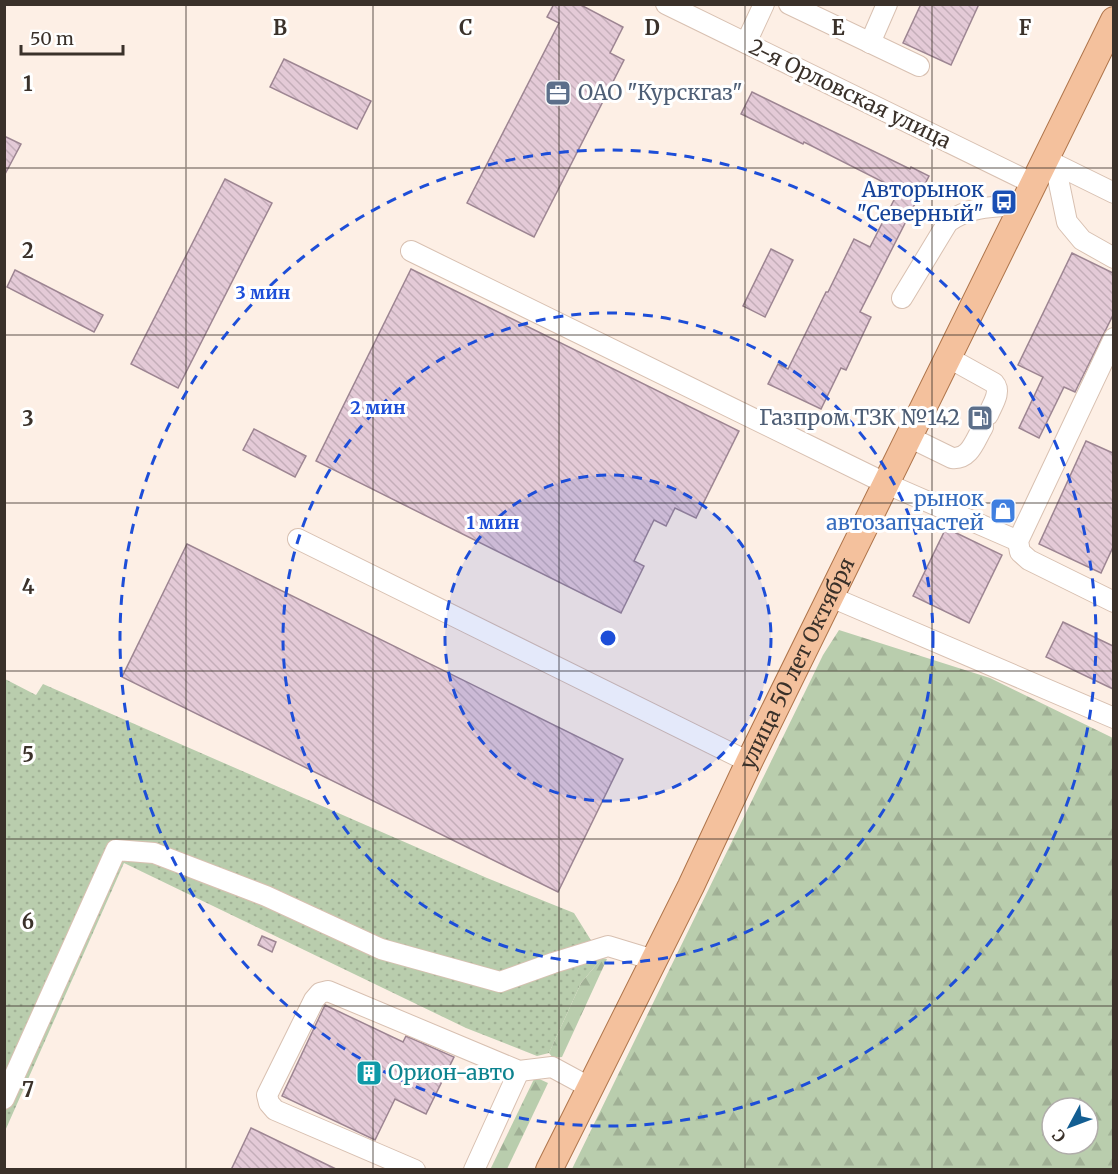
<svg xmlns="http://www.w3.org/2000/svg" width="1118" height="1174" viewBox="0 0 1118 1174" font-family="Merriweather,serif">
	<defs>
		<pattern id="grass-dots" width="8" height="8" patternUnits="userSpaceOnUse" patternTransform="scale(1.5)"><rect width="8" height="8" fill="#b9cdad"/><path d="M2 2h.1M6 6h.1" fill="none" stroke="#a0b095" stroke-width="1.8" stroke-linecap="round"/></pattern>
		<pattern id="forest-firs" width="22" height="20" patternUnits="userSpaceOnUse" patternTransform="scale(1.5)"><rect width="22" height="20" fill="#b9cdad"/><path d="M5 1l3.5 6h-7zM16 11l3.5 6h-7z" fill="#a0b095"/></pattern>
		<pattern id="building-back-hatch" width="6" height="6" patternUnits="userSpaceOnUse" patternTransform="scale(1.5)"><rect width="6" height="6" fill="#e4cad7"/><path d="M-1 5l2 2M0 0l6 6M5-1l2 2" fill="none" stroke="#c4aeb9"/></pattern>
	</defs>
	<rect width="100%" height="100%" fill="#fdefe5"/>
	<path fill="url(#grass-dots)" d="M5 679 36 695 43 684 487 878 574 913 602 958 581 983 549 1053 537 1056 466 1028 124 863 5 1131Z"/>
	<g fill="url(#forest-firs)" fill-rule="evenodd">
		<path d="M839 630 990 678 1113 738V1169H572L823 655ZM1052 1108H1088V1144H1052Z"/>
		<path d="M602 958 607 959 562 1057 553 1058 549 1053 581 983Z"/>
		<path d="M535 1077 548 1083 507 1169 490 1170Z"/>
	</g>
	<g fill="url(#building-back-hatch)" stroke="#9d8592" stroke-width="1.5">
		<path d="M554 4H579L623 27 610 53 624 60 534 237 467 203 559 23 547 17Z"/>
		<path d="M921 4H979L951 65 903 43Z"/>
		<path d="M284 59 371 101 357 129 270 87Z"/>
		<path d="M752 92 910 169 911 167 929 176 860 312 871 317 846 370 841 368 821 409 768 384 778 364 788 369 826 292H828L854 239 870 247 899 190 804 142 803 144 741 114Z"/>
		<path d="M4 136 21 144 4 176Z"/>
		<path d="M225 179 272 203 178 388 131 364Z"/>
		<path d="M771 249 793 260 765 317 743 306Z"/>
		<path d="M1072 253 1113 273V315L1075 392 1064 387 1039 438 1019 428 1043 377 1018 365Z"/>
		<path d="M411 269 739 431 696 518 675 508 666 526 654 520 634 561 644 566 621 613 316 461Z"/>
		<path d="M15 270 103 315 94 332 7 287Z"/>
		<path d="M254 429 306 456 295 477 243 450Z"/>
		<path d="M1086 441 1113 453V547L1101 573 1039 544Z"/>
		<path d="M946 528 1002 555 969 623 913 596Z"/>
		<path d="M187 544 623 759 558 892 122 677Z"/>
		<path d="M1063 622 1113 646V689L1046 657Z"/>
		<path d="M262 936 276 942 272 952 258 945Z"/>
		<path d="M325 1005 403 1042 406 1036 454 1057 426 1114 395 1099 375 1140 282 1096Z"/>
		<path d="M251 1128 338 1170H231Z"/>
	</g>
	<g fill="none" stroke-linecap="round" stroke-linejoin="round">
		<g stroke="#d8c0b1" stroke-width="22">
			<g id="minor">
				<path d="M666 4 1034 184"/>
				<path d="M789 4 919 66"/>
				<path d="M746 43 764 4"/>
				<path d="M870 43 887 4"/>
				<path d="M1049 161 1114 193"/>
				<path d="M1055 164 1067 222 1082 240 1114 258"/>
				<path d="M411 251 887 484 1018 541"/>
				<path d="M902 298 948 222C972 205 995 207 1024 205"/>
				<path d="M1114 338 1018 541 1020 552 1029 560 1114 602"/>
				<path d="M949 358 994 383C1002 392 992 405 988 415"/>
				<path d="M909 437 952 458C970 460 975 440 983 427"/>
				<path d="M298 539 749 762"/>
				<path d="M831 597 1114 718"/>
				<path d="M4 1099 116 850 154 853 266 896 381 949 500 982 553 963 608 946 654 960"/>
				<path d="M415 1170 275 1110 269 1103 267 1095 314 1000 320 993 328 991 519 1071 552 1067 589 1087"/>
				<path d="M474 1170 519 1071"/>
			</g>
		</g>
		<g stroke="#ae744a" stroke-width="28">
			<g id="major">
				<path id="s1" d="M549 1170 691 886 749 762 1114 20"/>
			</g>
		</g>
		<use href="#minor" stroke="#fff" stroke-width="20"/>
		<use href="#major" stroke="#f4c19d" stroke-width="26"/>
	</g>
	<path fill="none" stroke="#3a312a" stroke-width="1.5" stroke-opacity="0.55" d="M186 4V1170M373 4V1170M559 4V1170M745 4V1170M932 4V1170M4 168H1114M4 335H1114M4 503H1114M4 671H1114M4 839H1114M4 1006H1114"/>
	<circle cx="608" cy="638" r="163" fill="#1d4ed8" fill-opacity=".12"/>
	<g fill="none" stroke="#1d4ed8" stroke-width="3" stroke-dasharray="10 8">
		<circle cx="608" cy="638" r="163"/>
		<circle cx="608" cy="638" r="325"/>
		<circle cx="608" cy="638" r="488"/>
	</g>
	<defs>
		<g id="office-square" transform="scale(1.35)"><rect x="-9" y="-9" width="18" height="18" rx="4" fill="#5c6f8a" stroke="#fff"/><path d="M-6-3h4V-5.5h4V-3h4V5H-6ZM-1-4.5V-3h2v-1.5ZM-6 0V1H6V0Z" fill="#fff"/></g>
		<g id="bus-square" transform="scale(1.35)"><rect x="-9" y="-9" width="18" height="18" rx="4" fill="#1a4fb4" stroke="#fff"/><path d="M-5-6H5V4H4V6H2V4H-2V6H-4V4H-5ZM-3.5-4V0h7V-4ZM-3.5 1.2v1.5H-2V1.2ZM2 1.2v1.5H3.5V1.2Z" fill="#fff"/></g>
		<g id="fuel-square" transform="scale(1.35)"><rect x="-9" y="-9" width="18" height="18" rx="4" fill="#5c6f8a" stroke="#fff"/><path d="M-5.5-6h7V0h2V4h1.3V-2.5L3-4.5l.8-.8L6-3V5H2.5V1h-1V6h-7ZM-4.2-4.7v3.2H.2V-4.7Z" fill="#fff"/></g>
		<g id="shop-square" transform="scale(1.35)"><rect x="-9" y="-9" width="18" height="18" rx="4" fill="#3f7fe0" stroke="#fff"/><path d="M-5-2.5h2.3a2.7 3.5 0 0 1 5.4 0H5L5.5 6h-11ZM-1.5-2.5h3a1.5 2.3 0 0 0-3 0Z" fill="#fff"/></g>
		<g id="building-square" transform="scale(1.35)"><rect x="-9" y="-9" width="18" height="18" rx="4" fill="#0f9aa8" stroke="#fff"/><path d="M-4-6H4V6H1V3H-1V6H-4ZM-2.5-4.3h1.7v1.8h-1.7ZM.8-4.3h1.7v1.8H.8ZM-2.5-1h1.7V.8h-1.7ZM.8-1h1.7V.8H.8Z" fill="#fff"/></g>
	</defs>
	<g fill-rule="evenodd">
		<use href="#office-square" x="558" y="93"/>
		<use href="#bus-square" x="1004" y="202"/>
		<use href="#fuel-square" x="980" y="418"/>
		<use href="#shop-square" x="1003" y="511"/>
		<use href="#building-square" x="369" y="1073"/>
	</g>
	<g text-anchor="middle" stroke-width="6" stroke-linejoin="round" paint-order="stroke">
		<g font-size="21" fill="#4e5e75" stroke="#fff" text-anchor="start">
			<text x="578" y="100">ОАО "Курскгаз"</text>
			<text x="960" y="425" text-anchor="end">Газпром ТЗК №142</text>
		</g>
		<g font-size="21" fill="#3a312a" stroke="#fff">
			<text transform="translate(850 94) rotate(26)" y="7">2-я Орловская улица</text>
			<text dy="7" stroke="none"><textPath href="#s1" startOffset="564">улица 50 лет Октября</textPath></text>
		</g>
		<g font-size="21" fill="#164399" stroke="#fff" text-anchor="end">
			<text x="984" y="197">Авторынок<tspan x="984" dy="24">"Северный"</tspan></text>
		</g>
		<g font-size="21" fill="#366cbe" stroke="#fff" text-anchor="end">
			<text x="984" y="506">рынок<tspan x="984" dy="24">автозапчастей</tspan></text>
		</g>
		<g font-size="21" fill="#0d838f" stroke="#fff" text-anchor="start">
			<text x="388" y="1080">Орион-авто</text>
		</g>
	</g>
	<g font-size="20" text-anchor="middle" font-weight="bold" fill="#3a312a" stroke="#fff" stroke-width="6" stroke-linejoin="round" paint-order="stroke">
		<text x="280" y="35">B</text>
		<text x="466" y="35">C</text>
		<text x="652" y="35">D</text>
		<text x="838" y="35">E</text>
		<text x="1025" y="35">F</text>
		<text x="28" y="91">1</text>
		<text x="28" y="258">2</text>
		<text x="28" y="426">3</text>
		<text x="28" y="594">4</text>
		<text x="28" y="762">5</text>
		<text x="28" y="929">6</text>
		<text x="28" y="1097">7</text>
	</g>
	<circle cx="608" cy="638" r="9" fill="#1d4ed8" stroke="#fff" stroke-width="3"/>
	<g font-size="18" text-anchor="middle" font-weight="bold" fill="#1d4ed8" stroke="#fff" stroke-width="6" stroke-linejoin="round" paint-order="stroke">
		<text x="263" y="299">3 мин</text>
		<text x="378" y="414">2 мин</text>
		<text x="493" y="529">1 мин</text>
	</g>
	<rect width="1118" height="1174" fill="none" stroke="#3a312a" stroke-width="12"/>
	<g transform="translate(1070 1126) rotate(229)"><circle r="28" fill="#ffffff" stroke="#b0adaa" stroke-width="1.5"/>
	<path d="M0-4.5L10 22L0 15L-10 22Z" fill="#135e92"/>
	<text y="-9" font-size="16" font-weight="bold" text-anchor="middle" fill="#3a312a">С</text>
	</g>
	<path d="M21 45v9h102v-9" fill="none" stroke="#3a312a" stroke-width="3"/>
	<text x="30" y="45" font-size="18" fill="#3a312a" stroke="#ffffff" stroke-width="4.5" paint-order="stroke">50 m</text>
</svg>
